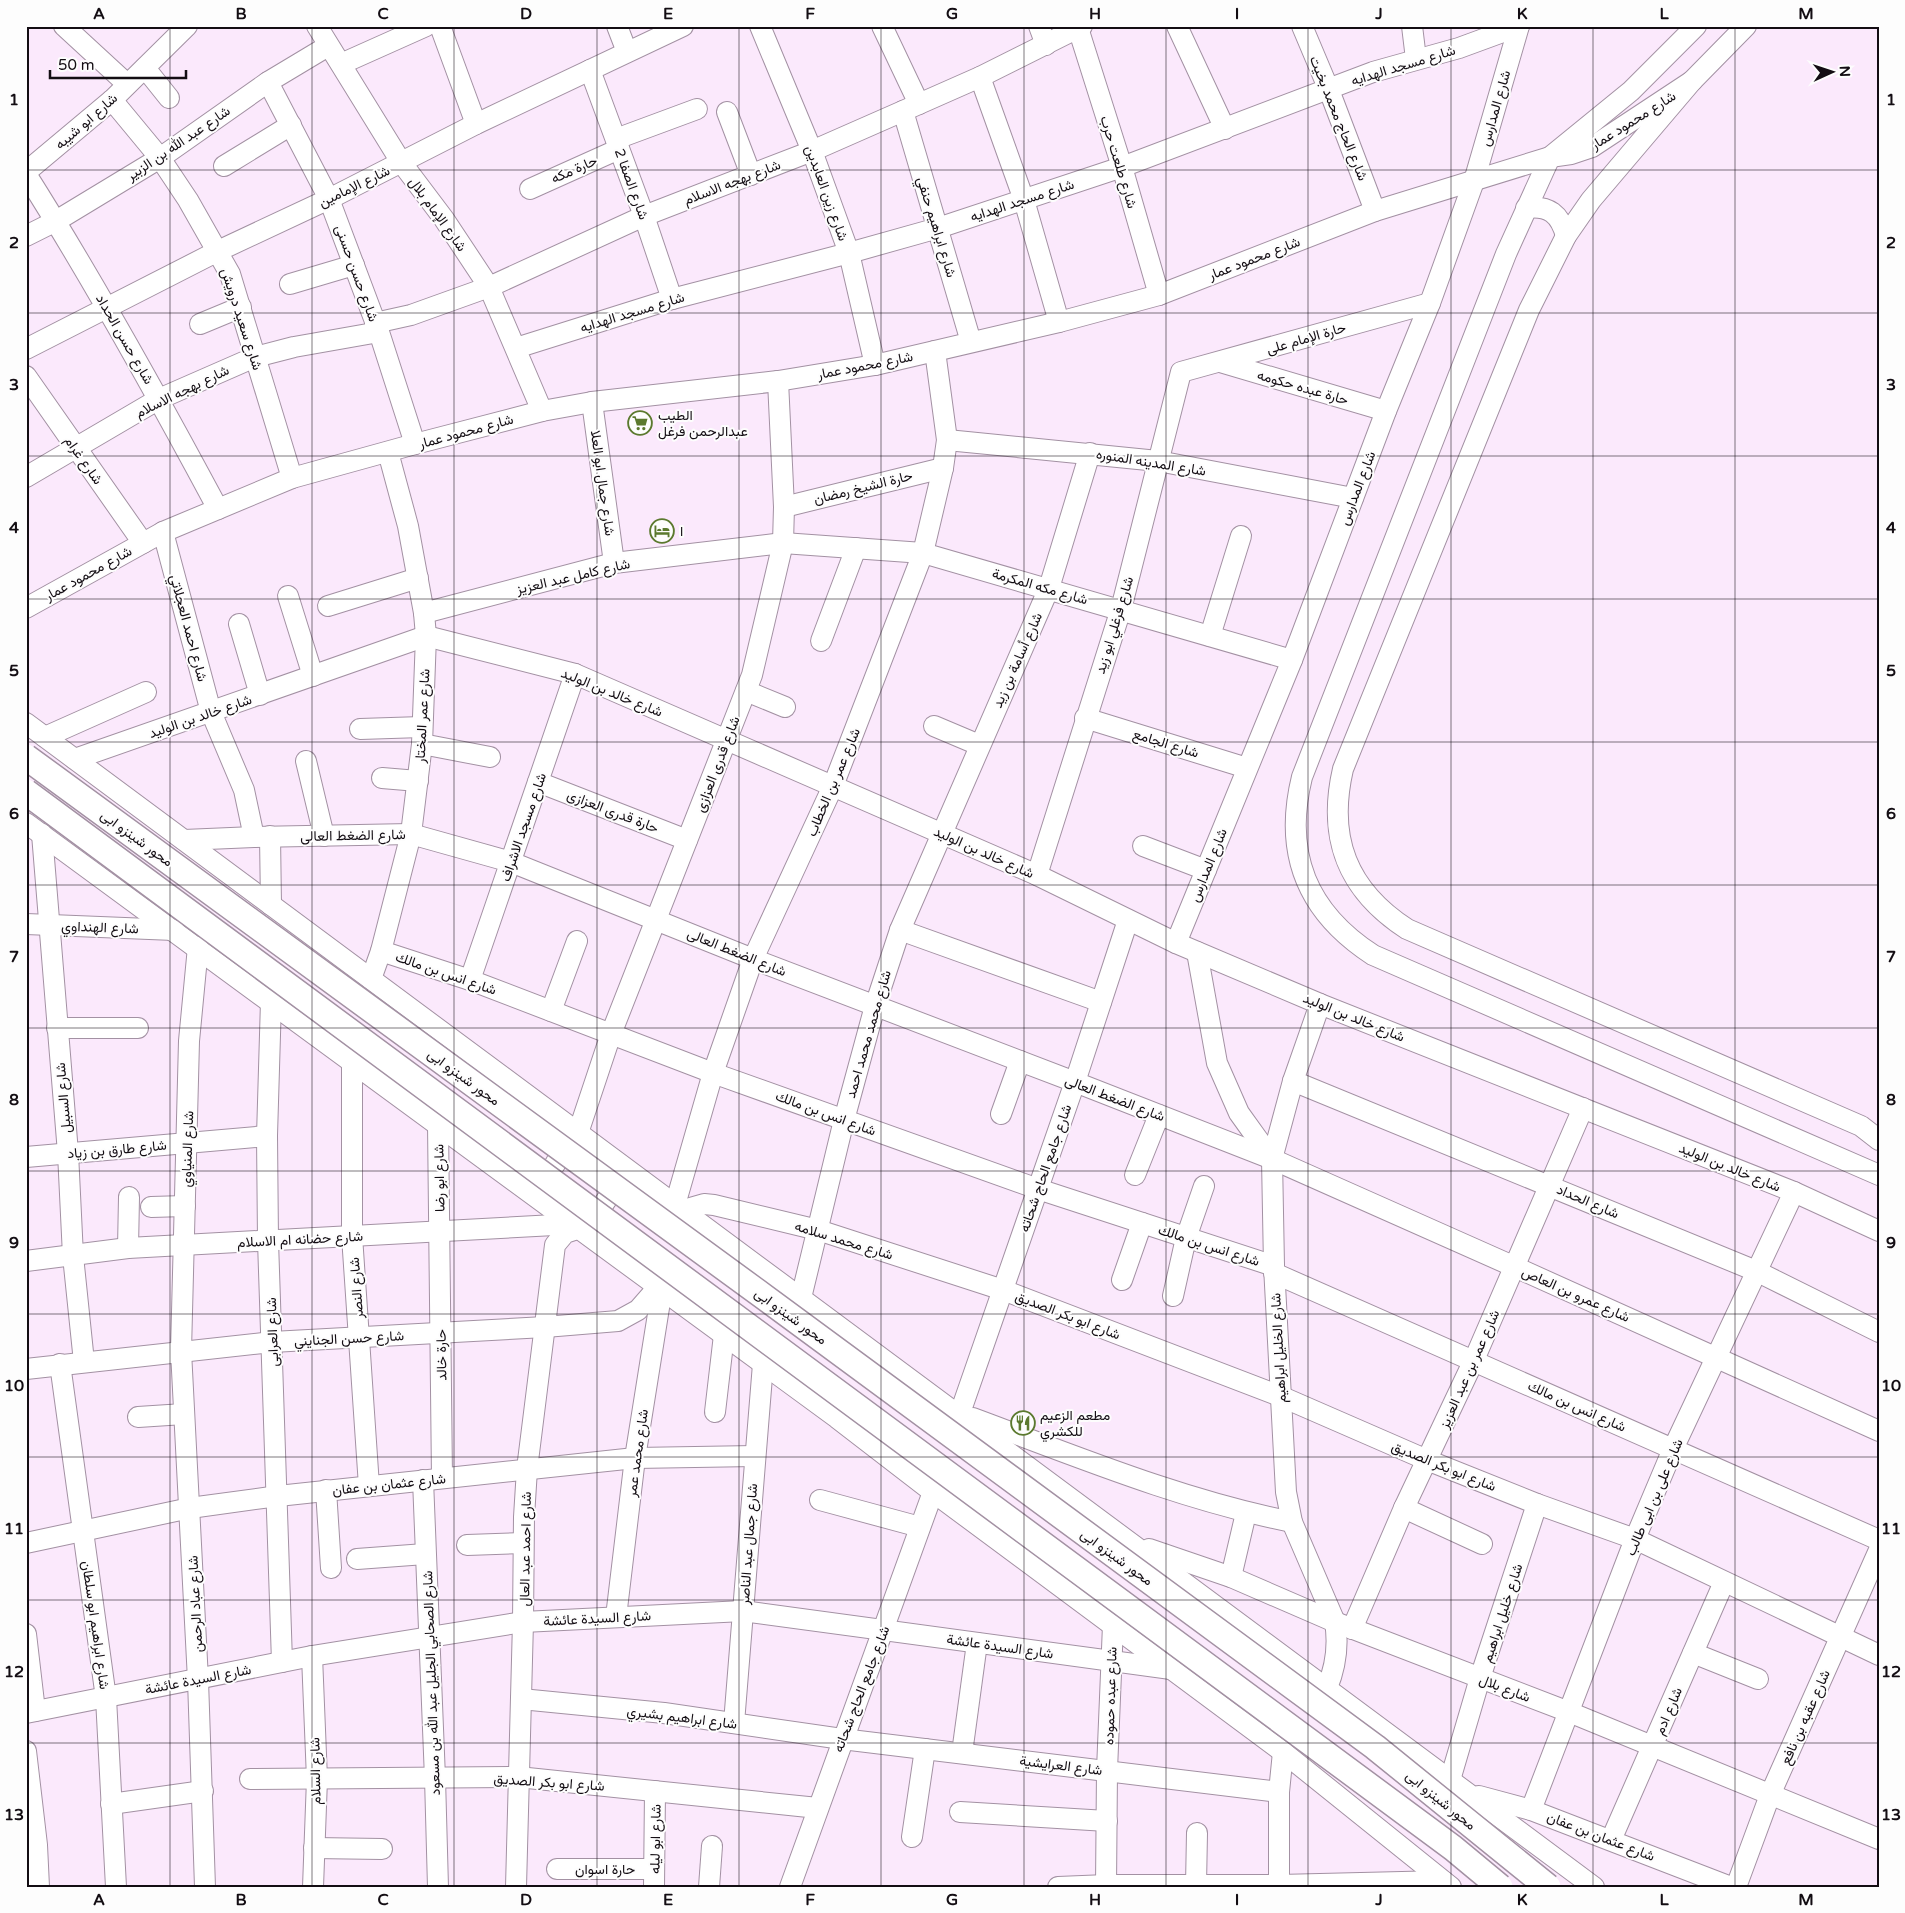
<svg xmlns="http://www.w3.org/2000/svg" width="1905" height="1913" viewBox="0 0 1905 1913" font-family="'Varela Round',Vazirmatn,sans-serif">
	<rect width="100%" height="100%" fill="#fbe9fc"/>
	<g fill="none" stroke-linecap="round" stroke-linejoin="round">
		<g stroke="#a391a3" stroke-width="22">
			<g id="minor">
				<path d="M64 26 127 84"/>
				<path d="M317 26 401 162 444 219 489 287 542 411"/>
				<path d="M440 26 476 124"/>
				<path d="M617 26 627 52"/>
				<path d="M760 26 812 151 849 253 875 365"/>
				<path d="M882 26 919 104"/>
				<path d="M1039 26 1046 45"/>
				<path d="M1177 26 1225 129"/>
				<path d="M1302 26 1329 90 1375 211"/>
				<path d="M1412 26 1416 59"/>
				<path d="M1696 26 1631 91 1550 157 1506 254 1302 777C1283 854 1307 912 1373 955L1879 1175"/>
				<path d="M1746 26 1692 81 1591 200 1566 236 1529 310 1343 769C1327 838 1347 890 1407 929L1861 1126 1879 1140"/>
				<path d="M1078 28 1122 167 1159 295"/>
				<path d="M341 64 426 26"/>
				<path d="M145 68 169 98"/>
				<path d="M590 70 644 216 672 299"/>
				<path d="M980 77 1024 200 1059 322"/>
				<path d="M268 82 329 199 379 332 415 444"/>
				<path d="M112 100 160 158 188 200 230 274 292 478"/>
				<path d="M903 111 971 342"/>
				<path d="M727 112 751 175"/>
				<path d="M616 139 697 109"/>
				<path d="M224 166 291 125"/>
				<path d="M26 172 112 100 187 26"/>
				<path d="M26 174C95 283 157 395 218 509"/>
				<path d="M530 189 619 149"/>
				<path d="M1526 208C1549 205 1560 214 1566 236"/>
				<path d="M26 236 56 221 160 158 268 82 328 46"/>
				<path d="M290 284 354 265"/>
				<path d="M375 323 411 315 489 287 644 216 812 151 903 111 980 77 1082 26"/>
				<path d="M200 324 241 307"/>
				<path d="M516 348 672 299 849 253 938 228 1122 167 1373 72 1459 48 1519 26"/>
				<path d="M26 349 218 251 329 199 476 124 683 26"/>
				<path d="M1220 362 1386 411"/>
				<path d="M26 376 143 543"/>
				<path d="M592 402 614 563"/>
				<path d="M947 440 1158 461 1353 498"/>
				<path d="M26 477 159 399 255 357 294 347 379 332"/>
				<path d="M784 507 943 468"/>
				<path d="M163 532 211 712 244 790 254 837"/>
				<path d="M288 596 313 676"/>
				<path d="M328 606 418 578"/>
				<path d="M26 608 163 532 292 478 415 444 542 411 592 402 778 381 875 365 1059 322 1159 295 1375 211 1550 157 1571 154 1592 147 1692 81"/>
				<path d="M424 613 614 563 783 543 923 553 1292 660"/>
				<path d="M239 624 260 695"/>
				<path d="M1210 636 1241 536"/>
				<path d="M821 641 856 548"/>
				<path d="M746 691 785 707"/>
				<path d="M1085 718 1247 768"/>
				<path d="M26 723 1594 1887"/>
				<path d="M934 726 979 745"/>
				<path d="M360 729 422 727"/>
				<path d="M45 737 146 692"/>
				<path d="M422 744 490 757"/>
				<path d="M75 759 426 636 575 674 1037 875 1176 943 1320 1004 1794 1192 1879 1231"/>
				<path d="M306 761 324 836"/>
				<path d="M382 778 418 781"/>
				<path d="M538 782 687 840"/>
				<path d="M26 823 837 1418 933 1492 1283 1752 1451 1887"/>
				<path d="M42 834 68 1153 73 1256 84 1362"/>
				<path d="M270 836 271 905"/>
				<path d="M184 840 254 837 411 834 511 862 753 959 1075 1082 1272 1159 1515 1267 1879 1431"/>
				<path d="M1143 846 1206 870"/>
				<path d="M1037 875 1121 609 1181 372 1430 303"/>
				<path d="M26 924 174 930"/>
				<path d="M900 930 1101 1002"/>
				<path d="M1176 943 1292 660 1386 411 1430 303 1474 181 1519 26"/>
				<path d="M198 947 189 1041 181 1351 198 1680 205 1887"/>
				<path d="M381 951 470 980 713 1073 1038 1189 1274 1266"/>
				<path d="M1197 952 1217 1063 1239 1113 1272 1159"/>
				<path d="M371 979 381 951 411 834 422 744 426 636 424 613 408 526 388 452"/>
				<path d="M470 980 575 674"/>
				<path d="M271 1001 267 1136 268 1241 282 1662"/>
				<path d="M1320 1004 1293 1081 1272 1159 1274 1266 1286 1492 1292 1522 1335 1622C1339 1646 1336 1666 1327 1688"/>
				<path d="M551 1011 577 941"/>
				<path d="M57 1028H138"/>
				<path d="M352 1061V1236L369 1486"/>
				<path d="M1293 1081 1756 1271 1879 1332"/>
				<path d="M1001 1114 1020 1061"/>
				<path d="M438 1124 442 1478"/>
				<path d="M578 1133 611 1034 752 675 783 543 784 507 778 381"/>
				<path d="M26 1157 267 1136"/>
				<path d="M1135 1175 1159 1115"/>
				<path d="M531 1181C552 1176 564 1156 562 1135"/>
				<path d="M675 1205 713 1073 753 959 833 786 923 553 943 468 947 440 935 351"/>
				<path d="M151 1207 185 1206"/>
				<path d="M683 1210 704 1204 714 1205 818 1230 1003 1290 1280 1396 1427 1460 1537 1504 1635 1539 1879 1655"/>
				<path d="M598 1228C597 1206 610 1190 631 1184"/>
				<path d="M128 1248 129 1197"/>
				<path d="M26 1261 128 1248 573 1224"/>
				<path d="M1274 1273 1879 1540"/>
				<path d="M1122 1280 1142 1223"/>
				<path d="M1173 1296 1186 1238 1204 1186"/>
				<path d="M801 1298 844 1120 875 1006 900 930 1049 588 1090 453"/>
				<path d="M60 1364 106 1698 116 1887"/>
				<path d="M26 1369 272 1342 545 1327 618 1321 638 1310 652 1294 656 1285"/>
				<path d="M715 1412 724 1335"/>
				<path d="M959 1416 1075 1082 1128 920"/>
				<path d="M138 1417 184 1414"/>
				<path d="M973 1418C1078 1457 1182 1500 1292 1522"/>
				<path d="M423 1480 435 1778 438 1887"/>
				<path d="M326 1490 331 1568"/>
				<path d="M820 1500 920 1527"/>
				<path d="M1404 1508 1482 1544"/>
				<path d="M26 1543 190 1508 278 1496 635 1458 755 1456"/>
				<path d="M467 1545 523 1543"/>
				<path d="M1149 1549 1231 1577 1335 1622 1569 1712 1879 1839"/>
				<path d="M357 1559 425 1554"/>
				<path d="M1231 1577 1246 1513"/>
				<path d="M616 1617 635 1458 662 1289"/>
				<path d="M1352 1629 1404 1508 1474 1360 1583 1108"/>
				<path d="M26 1634 35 1711"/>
				<path d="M1693 1653 1758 1679"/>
				<path d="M312 1656 317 1779 313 1887"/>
				<path d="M521 1699 664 1713 842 1739 1279 1792"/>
				<path d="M26 1713 312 1656 523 1622 743 1611 1171 1669"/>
				<path d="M734 1723 763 1364"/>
				<path d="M26 1751 37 1845 39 1887"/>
				<path d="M962 1753 977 1643"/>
				<path d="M250 1779 518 1777 818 1808"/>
				<path d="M1450 1780 1480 1678 1537 1504"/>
				<path d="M1479 1796 1531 1810 1731 1887"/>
				<path d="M111 1804 203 1791"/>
				<path d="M1531 1810 1635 1539 1673 1449 1794 1192"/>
				<path d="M960 1812 1107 1821"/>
				<path d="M912 1837 925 1749"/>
				<path d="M1611 1840 1724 1582"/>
				<path d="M314 1848 382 1849"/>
				<path d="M557 1869H654"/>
				<path d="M1196 1885 1197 1833"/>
				<path d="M516 1887 523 1622 524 1517 527 1469 555 1245 565 1233 580 1228"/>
				<path d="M654 1887 655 1791"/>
				<path d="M709 1887 712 1846"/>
				<path d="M790 1887 933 1492"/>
				<path d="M1058 1887 1107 1885H1279L1443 1881"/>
				<path d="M1106 1887 1107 1770 1113 1625"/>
				<path d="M1279 1887V1792L1283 1752"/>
				<path d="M1736 1887 1770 1795 1879 1550"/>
			</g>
		</g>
		<use href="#minor" stroke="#fff" stroke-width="20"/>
		<g stroke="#a391a3" stroke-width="28" stroke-linecap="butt">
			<g id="major-bridge">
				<path d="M26 757 767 1299 1375 1747 1548 1887"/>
				<path d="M26 792 1453 1848 1500 1887"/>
			</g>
		</g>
		<use href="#major-bridge" stroke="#fff" stroke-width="25"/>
	</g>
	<path fill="none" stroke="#130d13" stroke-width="1" stroke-opacity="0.55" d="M170 26V1887M312 26V1887M454 26V1887M597 26V1887M739 26V1887M881 26V1887M1024 26V1887M1166 26V1887M1308 26V1887M1451 26V1887M1593 26V1887M1735 26V1887M26 170H1879M26 313H1879M26 456H1879M26 599H1879M26 742H1879M26 885H1879M26 1028H1879M26 1171H1879M26 1314H1879M26 1457H1879M26 1600H1879M26 1743H1879"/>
	<defs>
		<g id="supermarket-ring" transform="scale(1.25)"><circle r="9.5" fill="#fdfdfd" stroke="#5b792e" stroke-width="1.5"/><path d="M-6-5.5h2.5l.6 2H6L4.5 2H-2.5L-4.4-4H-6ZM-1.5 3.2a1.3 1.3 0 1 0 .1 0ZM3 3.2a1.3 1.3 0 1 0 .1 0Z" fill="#5b792e"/></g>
		<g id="hotel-ring" transform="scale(1.25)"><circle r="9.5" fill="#fdfdfd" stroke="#5b792e" stroke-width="1.5"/><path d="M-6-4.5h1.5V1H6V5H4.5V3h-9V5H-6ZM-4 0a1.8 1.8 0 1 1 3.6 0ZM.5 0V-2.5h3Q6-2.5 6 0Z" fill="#5b792e"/></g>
		<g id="restaurant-ring" transform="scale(1.25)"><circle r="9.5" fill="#fdfdfd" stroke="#5b792e" stroke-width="1.5"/><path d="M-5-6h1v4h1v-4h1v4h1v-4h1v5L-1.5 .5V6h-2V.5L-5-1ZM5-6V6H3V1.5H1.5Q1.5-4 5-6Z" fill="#5b792e"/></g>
	</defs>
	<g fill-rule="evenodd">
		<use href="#supermarket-ring" x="640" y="423"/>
		<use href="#hotel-ring" x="662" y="531"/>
		<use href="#restaurant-ring" x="1023" y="1423"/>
	</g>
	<g text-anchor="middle" stroke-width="4" stroke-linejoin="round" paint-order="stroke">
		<g font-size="14" fill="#130d13" stroke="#fdfdfd">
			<text transform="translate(1403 65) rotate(-17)" y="5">شارع مسجد الهدايه</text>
			<text transform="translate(1495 108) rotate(-74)" y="5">شارع المدارس</text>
			<text transform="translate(1339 118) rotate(68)" y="5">شارع الحاج محمد بخيت</text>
			<text transform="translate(1633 120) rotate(-32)" y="5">شارع محمود عمار</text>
			<text transform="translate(86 121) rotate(-41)" y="5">شارع ابو شيبه</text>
			<text transform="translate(178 143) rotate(-34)" y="5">شارع عبد الله بن الزبير</text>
			<text transform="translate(1119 162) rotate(73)" y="5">شارع طلعت حرب</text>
			<text transform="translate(574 169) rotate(-24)" y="5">حارة مكه</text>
			<text transform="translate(732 182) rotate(-21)" y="5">شارع بهجه الاسلام</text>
			<text transform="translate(632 184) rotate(70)" y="5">شارع الصفا 2</text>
			<text transform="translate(354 186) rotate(-26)" y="5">شارع الإمامين</text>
			<text transform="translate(827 193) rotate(70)" y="5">شارع زين العابدين</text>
			<text transform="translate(1022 200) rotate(-18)" y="5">شارع مسجد الهدايه</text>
			<text transform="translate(438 214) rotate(54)" y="5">شارع الإمام بلال</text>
			<text transform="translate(937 227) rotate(73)" y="5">شارع ابراهيم حنفي</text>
			<text transform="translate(1254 258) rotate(-21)" y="5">شارع محمود عمار</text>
			<text transform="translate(357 273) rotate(70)" y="5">شارع حسن حسنى</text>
			<text transform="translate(632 312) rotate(-17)" y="5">شارع مسجد الهدايه</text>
			<text transform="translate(242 319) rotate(72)" y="5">شارع سعيد درويش</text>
			<text transform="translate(1306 338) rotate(-16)" y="5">حارة الإمام على</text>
			<text transform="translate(125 339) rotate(60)" y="5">شارع حسن الحداد</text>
			<text transform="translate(865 365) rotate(-11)" y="5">شارع محمود عمار</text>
			<text transform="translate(1303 387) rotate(16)" y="5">حارة عبده حكومه</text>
			<text transform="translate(182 391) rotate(-26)" y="5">شارع بهجه الاسلام</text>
			<text transform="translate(466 431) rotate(-15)" y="5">شارع محمود عمار</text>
			<text transform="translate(84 460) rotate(55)" y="5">شارع غرام</text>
			<text transform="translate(1151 462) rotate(9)" y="5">شارع المدينه المنوره</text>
			<text transform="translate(603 483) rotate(82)" y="5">شارع جمال ابو العلا</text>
			<text transform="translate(863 487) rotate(-14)" y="5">حارة الشيخ رمضان</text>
			<text transform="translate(1357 488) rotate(-69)" y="5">شارع المدارس</text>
			<text transform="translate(88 573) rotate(-29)" y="5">شارع محمود عمار</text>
			<text transform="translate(573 576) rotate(-13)" y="5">شارع كامل عبد العزيز</text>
			<text transform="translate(1040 586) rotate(16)" y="5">شارع مكه المكرمة</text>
			<text transform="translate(1114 625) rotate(-73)" y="5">شارع فرغلي ابو زيد</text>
			<text transform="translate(189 628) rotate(75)" y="5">شارع احمد العجلاتي</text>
			<text transform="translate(1017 660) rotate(-66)" y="5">شارع أسامة بن زيد</text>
			<text transform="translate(612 692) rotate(22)" y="5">شارع خالد بن الوليد</text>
			<text transform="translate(200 716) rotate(-19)" y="5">شارع خالد بن الوليد</text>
			<text transform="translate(422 716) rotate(-87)" y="5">شارع عمر المختار</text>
			<text transform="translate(1166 743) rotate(17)" y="5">شارع الجامع</text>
			<text transform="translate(717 764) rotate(-69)" y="5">شارع قدرى العزازى</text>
			<text transform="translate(833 782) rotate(-67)" y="5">شارع عمر بن الخطاب</text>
			<text transform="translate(613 811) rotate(21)" y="5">حارة قدرى العزازى</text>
			<text transform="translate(523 827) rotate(-71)" y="5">شارع مسجد الاشراف</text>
			<text transform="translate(353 835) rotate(-1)" y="5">شارع الضغط العالى</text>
			<text transform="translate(137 838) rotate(36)" y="5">محور شينزو ابى</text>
			<text transform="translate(984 852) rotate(24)" y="5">شارع خالد بن الوليد</text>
			<text transform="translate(1208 865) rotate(-68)" y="5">شارع المدارس</text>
			<text transform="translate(100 927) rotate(2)" y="5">شارع الهنداوي</text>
			<text transform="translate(737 952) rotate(22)" y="5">شارع الضغط العالى</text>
			<text transform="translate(446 973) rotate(19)" y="5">شارع انس بن مالك</text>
			<text transform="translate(1354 1017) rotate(22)" y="5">شارع خالد بن الوليد</text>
			<text transform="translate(868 1034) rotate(-74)" y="5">شارع محمد محمد احمد</text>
			<text transform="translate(464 1077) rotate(36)" y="5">محور شينزو ابى</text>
			<text transform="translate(63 1098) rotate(-95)" y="5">شارع السبيل</text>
			<text transform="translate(1115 1098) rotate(21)" y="5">شارع الضغط العالى</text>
			<text transform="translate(826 1113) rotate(20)" y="5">شارع انس بن مالك</text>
			<text transform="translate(117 1149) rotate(-5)" y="5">شارع طارق بن زياد</text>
			<text transform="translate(187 1149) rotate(-88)" y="5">شارع المنياوي</text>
			<text transform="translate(1730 1167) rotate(22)" y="5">شارع خالد بن الوليد</text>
			<text transform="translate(1045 1168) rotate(-71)" y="5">شارع جامع الحاج شحاته</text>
			<text transform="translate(439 1178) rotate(-91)" y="5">شارع ابو رضا</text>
			<text transform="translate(1588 1201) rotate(23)" y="5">شارع الحداد</text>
			<text transform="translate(300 1239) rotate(-3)" y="5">شارع حضانه ام الاسلام</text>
			<text transform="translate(844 1240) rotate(17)" y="5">شارع محمد سلامه</text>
			<text transform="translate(1209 1245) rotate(18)" y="5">شارع انس بن مالك</text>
			<text transform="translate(356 1288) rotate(-94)" y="5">شارع النصر</text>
			<text transform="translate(1576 1294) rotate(24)" y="5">شارع عمرو بن العاص</text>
			<text transform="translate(1068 1315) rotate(21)" y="5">شارع ابو بكر الصديق</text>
			<text transform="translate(791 1316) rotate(36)" y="5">محور شينزو ابى</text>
			<text transform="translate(272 1332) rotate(-92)" y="5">شارع العرابى</text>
			<text transform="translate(349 1338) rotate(-3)" y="5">شارع حسن الجنايني</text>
			<text transform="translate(1278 1348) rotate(-93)" y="5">شارع الخليل ابراهيم</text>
			<text transform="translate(441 1355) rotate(-91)" y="5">حارة خالد</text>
			<text transform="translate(1469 1369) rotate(-66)" y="5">شارع عمر بن عبد العزيز</text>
			<text transform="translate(1577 1406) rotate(24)" y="5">شارع انس بن مالك</text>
			<text transform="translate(637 1453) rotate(-82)" y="5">شارع محمد عمر</text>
			<text transform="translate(1444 1466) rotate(22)" y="5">شارع ابو بكر الصديق</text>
			<text transform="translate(389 1484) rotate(-6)" y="5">شارع عثمان بن عفان</text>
			<text transform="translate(1654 1497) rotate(-67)" y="5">شارع على بن ابى طالب</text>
			<text transform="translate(748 1544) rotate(-86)" y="5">شارع جمال عبد الناصر</text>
			<text transform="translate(525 1549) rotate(-89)" y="5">شارع احمد عبد العال</text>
			<text transform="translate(1117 1557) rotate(36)" y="5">محور شينزو ابى</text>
			<text transform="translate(195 1604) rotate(-93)" y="5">شارع عباد الرحمن</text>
			<text transform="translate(1502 1613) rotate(-72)" y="5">شارع خليل ابراهيم</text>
			<text transform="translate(597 1618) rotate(-3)" y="5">شارع السيدة عائشة</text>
			<text transform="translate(96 1625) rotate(82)" y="5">شارع ابراهيم ابو سلطان</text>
			<text transform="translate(1000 1646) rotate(8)" y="5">شارع السيدة عائشة</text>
			<text transform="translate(198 1679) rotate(-11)" y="5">شارع السيدة عائشة</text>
			<text transform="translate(431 1683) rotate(-92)" y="5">شارع الصحابي الجليل عبد الله بن مسعود</text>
			<text transform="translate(1505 1688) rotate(21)" y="5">شارع بلال</text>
			<text transform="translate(861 1689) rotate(-69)" y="5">شارع جامع الحاج شحاته</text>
			<text transform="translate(1110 1696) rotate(-88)" y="5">شارع عبده حموده</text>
			<text transform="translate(1668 1711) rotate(-67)" y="5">شارع ادم</text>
			<text transform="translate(682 1717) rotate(7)" y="5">شارع ابراهيم بشيري</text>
			<text transform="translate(1805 1717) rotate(-66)" y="5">شارع عقبه بن نافع</text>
			<text transform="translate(1061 1765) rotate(7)" y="5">شارع العرايشية</text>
			<text transform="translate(315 1771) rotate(-91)" y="5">شارع السلام</text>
			<text transform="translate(549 1782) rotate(4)" y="5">شارع ابو بكر الصديق</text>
			<text transform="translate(1441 1800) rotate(39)" y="5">محور شينزو ابى</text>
			<text transform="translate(1601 1836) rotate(21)" y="5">شارع عثمان بن عفان</text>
			<text transform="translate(655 1839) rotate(-89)" y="5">شارع ابو ليله</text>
			<text x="605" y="1874">حارة اسوان</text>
		</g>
		<g font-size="14" fill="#130d13" stroke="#fdfdfd" text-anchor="start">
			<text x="658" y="420">الطيب<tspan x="658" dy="16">عبدالرحمن فرغل</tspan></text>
			<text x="680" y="536">ا</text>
			<text x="1040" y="1420">مطعم الزعيم<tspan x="1040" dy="16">للكشري</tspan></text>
		</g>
	</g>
	<rect width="1905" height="1913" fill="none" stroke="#fdfdfd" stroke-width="55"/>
	<g transform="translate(1832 72) rotate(87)" stroke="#fdfdfd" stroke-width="4" paint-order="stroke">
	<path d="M0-4L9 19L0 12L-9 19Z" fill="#130d13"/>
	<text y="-8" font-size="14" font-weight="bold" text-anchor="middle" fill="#130d13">N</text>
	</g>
	<path d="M50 70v8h136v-8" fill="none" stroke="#130d13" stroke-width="2.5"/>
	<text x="58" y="70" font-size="15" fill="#130d13" stroke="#fdfdfd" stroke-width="4" paint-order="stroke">50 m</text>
	<rect x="28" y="28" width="1850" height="1858" fill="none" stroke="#130d13" stroke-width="2"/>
	<g font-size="16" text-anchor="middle" font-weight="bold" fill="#130d13">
		<text x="99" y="19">A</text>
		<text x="241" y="19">B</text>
		<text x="383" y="19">C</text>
		<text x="526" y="19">D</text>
		<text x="668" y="19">E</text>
		<text x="810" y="19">F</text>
		<text x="952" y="19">G</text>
		<text x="1095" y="19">H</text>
		<text x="1237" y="19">I</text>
		<text x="1379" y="19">J</text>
		<text x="1522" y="19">K</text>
		<text x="1664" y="19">L</text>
		<text x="1806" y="19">M</text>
		<text x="14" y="105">1</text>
		<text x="1891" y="105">1</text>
		<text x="14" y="248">2</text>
		<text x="1891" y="248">2</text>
		<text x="14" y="390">3</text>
		<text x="1891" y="390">3</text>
		<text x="14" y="533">4</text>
		<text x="1891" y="533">4</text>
		<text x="14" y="676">5</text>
		<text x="1891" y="676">5</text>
		<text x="14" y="819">6</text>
		<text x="1891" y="819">6</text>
		<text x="14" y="962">7</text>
		<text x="1891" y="962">7</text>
		<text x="14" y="1105">8</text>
		<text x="1891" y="1105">8</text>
		<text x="14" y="1248">9</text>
		<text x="1891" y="1248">9</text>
		<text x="14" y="1391">10</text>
		<text x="1891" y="1391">10</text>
		<text x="14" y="1534">11</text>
		<text x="1891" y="1534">11</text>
		<text x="14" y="1677">12</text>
		<text x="1891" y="1677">12</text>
		<text x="14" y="1820">13</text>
		<text x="1891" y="1820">13</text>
		<text x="99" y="1905">A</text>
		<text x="241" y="1905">B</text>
		<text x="383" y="1905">C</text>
		<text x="526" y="1905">D</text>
		<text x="668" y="1905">E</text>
		<text x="810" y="1905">F</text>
		<text x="952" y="1905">G</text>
		<text x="1095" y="1905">H</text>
		<text x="1237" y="1905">I</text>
		<text x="1379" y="1905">J</text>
		<text x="1522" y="1905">K</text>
		<text x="1664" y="1905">L</text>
		<text x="1806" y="1905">M</text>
	</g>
</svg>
